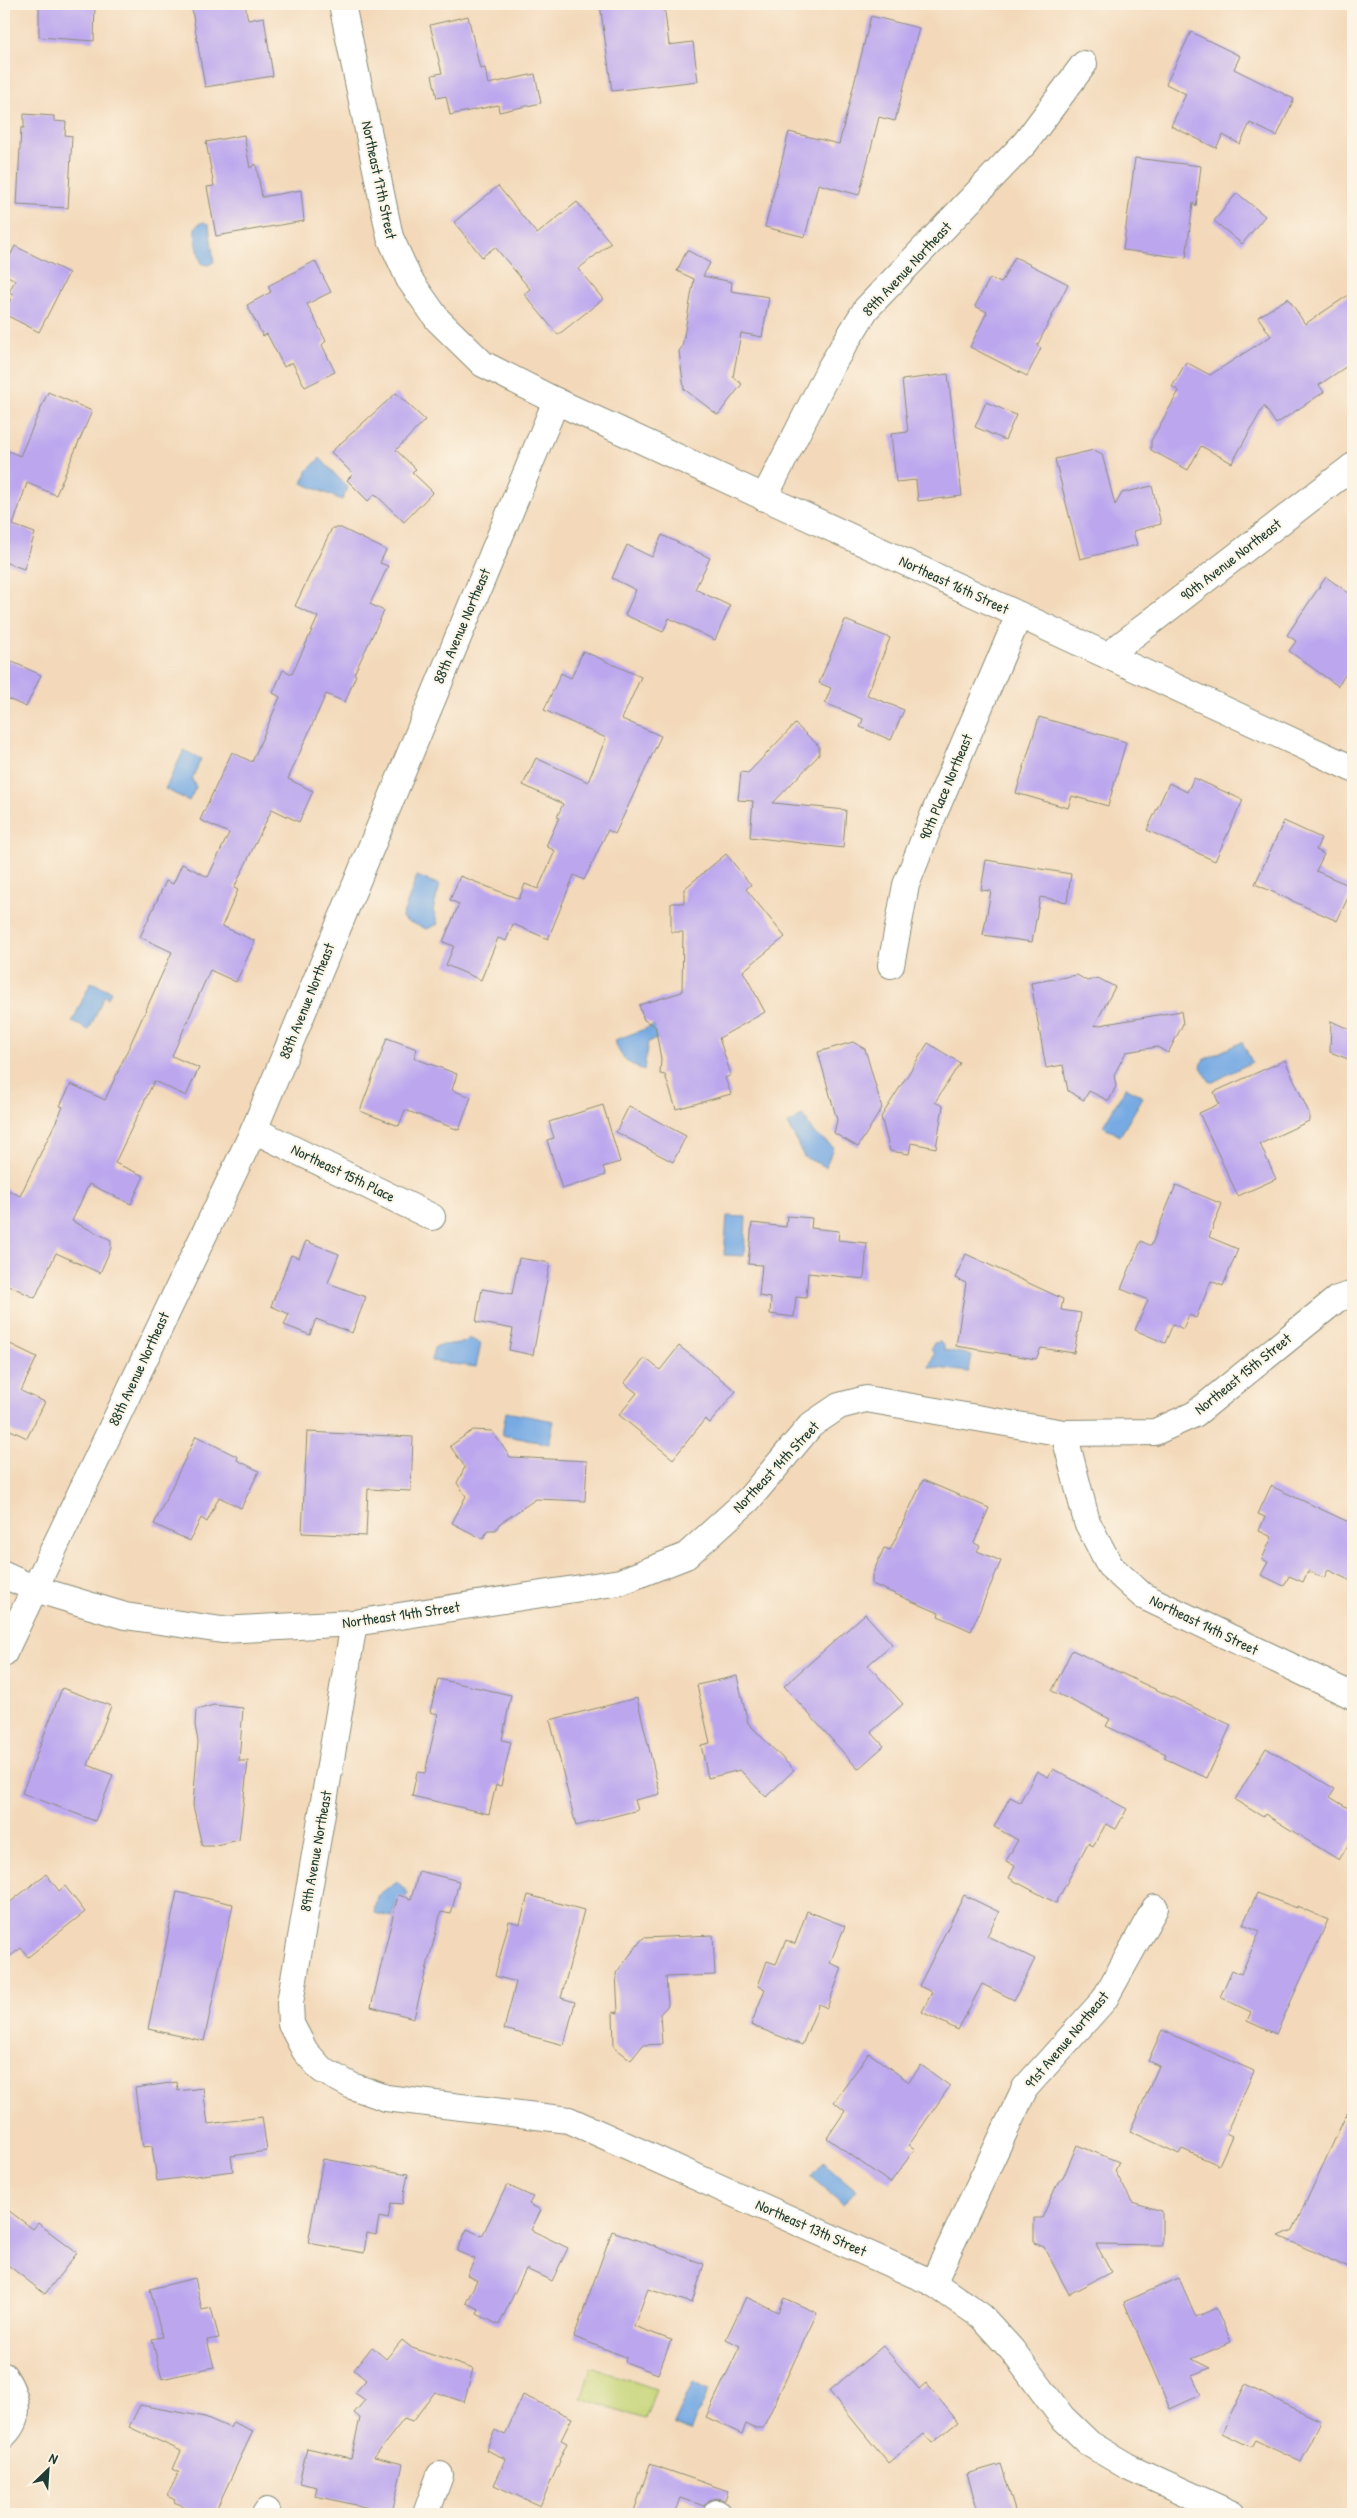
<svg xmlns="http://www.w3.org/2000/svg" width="1357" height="2518" viewBox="0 0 1357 2518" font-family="'Patrick Hand',sans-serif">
	<rect width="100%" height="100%" fill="#fcf5e5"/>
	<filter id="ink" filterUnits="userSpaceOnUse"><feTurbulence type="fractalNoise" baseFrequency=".02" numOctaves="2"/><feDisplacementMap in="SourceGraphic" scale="10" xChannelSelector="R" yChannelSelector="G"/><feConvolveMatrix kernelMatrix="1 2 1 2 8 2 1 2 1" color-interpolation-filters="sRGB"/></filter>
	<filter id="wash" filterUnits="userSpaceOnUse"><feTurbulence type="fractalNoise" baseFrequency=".0096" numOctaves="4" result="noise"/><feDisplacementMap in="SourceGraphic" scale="20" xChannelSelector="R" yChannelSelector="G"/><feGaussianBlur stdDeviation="1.12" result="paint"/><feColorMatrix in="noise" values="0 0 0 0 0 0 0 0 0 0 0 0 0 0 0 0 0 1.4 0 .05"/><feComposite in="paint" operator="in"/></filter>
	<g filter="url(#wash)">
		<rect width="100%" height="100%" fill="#f3d9ba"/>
		<path fill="#c5d476" stroke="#728855" d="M591 2367 656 2389 645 2419 581 2398Z"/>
		<g fill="#77aae3" stroke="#4b748c">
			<path d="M204 222 209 225 214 262 208 265 202 264C200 262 194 232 195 229 196 225 200 223 204 222Z"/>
			<path d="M320 458 348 488 342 500 302 483 308 470Z"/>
			<path d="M184 750 201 759 192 779 196 787 189 801 165 789Z"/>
			<path d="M417 876 440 885 433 910 438 924 427 929 404 920 402 917Z"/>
			<path d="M91 982 111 991 108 998 104 996 89 1030 72 1022Z"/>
			<path d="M661 1023 666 1036 648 1042 644 1070C629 1065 618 1056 615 1040Z"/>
			<path d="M1242 1042 1252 1062 1213 1082H1210L1201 1067 1203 1060Z"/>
			<path d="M1126 1087 1143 1097 1120 1136 1103 1126Z"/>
			<path d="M803 1115 813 1132 833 1147 826 1167 804 1157 788 1124Z"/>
			<path d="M727 1216 746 1217 744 1256 724 1255Z"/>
			<path d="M469 1338 481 1344 476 1367 431 1361 434 1348 437 1346 465 1342Z"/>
			<path d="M940 1342 944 1346V1350L972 1355 969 1372 929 1367 934 1354 931 1349 934 1343Z"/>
			<path d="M506 1412 554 1421 549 1444 502 1435Z"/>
			<path d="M397 1881 409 1894 396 1903 392 1917 374 1913 377 1896Z"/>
			<path d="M823 2162 856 2190 843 2204 811 2176Z"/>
			<path d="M693 2382 709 2390 690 2431 674 2424Z"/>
		</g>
		<g id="blocks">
			<g fill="#bca7ee">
				<path d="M39 4H95L94 41 39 37Z"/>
				<path d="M191 4H245L248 20 264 17 273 76 205 87Z"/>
				<path d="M600 4H664L669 45 693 42 698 81 612 91Z"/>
				<path d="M468 16 480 69 485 68 488 84 535 74 541 103 499 112 498 105 450 115 446 96 437 98 432 75 442 73 430 25Z"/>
				<path d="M871 16 919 28 895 121 879 117 859 195 818 184 805 237 765 227 789 132 839 144Z"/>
				<path d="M1191 32 1240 56 1234 69 1294 99 1277 136 1250 123 1240 144 1223 135 1216 148 1171 126 1186 94 1166 84Z"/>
				<path d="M24 114 54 116V121L66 122 65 135 72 136 68 208 17 205 21 128H24Z"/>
				<path d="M244 135 250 168 256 164 262 197 301 190 304 221 216 236 207 187 214 186 206 142Z"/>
				<path d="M1135 158 1201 166 1196 207 1193 203 1186 258 1123 250Z"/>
				<path d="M498 186 537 234 577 202 611 243 578 269 603 299 558 335 524 294 530 289 495 247 482 257 454 222Z"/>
				<path d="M1237 193 1265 216 1242 244 1214 221Z"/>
				<path d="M15 246 69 273 39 332 4 314 13 294 9 292 15 280 4 274V268Z"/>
				<path d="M687 250 710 263 703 276 732 282 731 291 769 297 762 337 741 333 733 377 742 384 718 415 684 389 679 351 682 347 694 279 677 271Z"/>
				<path d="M1015 257 1068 284 1037 346 1041 348 1027 376 970 347 987 312 975 306 990 278 1001 283Z"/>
				<path d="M315 261 331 292 307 304 326 341 322 345 335 372 305 387 292 362 284 367 267 334 263 336 247 305 271 292 268 286Z"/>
				<path d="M1353 292V362L1319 385 1324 392 1276 424 1264 406 1232 463 1201 446 1188 470 1151 450V441L1179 391 1172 387 1186 362 1210 375 1271 336 1258 317 1288 298 1305 324Z"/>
				<path d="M948 374 962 496 918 501 916 480 896 482 891 434 908 432 902 380Z"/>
				<path d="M48 392 92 411 56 495 27 483 13 525 35 533 24 569 4 562V449L20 456Z"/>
				<path d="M396 393 425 420 396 450 416 469 412 472 433 492 404 522 375 494 368 501 347 480 353 474 331 452Z"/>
				<path d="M986 402 1016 415 1005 440 975 427Z"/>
				<path d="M1094 450 1102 454 1115 505 1122 493 1152 486 1161 524 1133 531 1137 545 1080 559 1055 459Z"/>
				<path d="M332 528H341L386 550 380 563 388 566 370 604 384 611 354 674 356 675 345 702 326 694 288 779 313 791 299 822 272 809 234 888 238 890 222 926 255 941 236 982 210 970 172 1056 199 1068 186 1096 154 1081 115 1163 144 1176 131 1204 89 1184 72 1221 111 1240V1248L100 1273 56 1253 35 1298 4 1283V1188L20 1196 63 1107 60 1106 71 1084 105 1100 172 952 140 937 166 881 173 884 182 864 208 877 229 833 200 820 232 752 252 762 280 697 273 693 283 670 292 674 318 617 295 606Z"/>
				<path d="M662 535 710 558 695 589 730 606 715 640 669 618 663 632 625 615 636 590 612 578 627 545 652 557Z"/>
				<path d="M1326 577 1353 596V663L1338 686 1289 651 1296 641 1287 635Z"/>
				<path d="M845 620 890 638 867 695 904 710 891 740 860 727 863 719 825 703 831 688 819 683Z"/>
				<path d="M583 651 641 677 622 719 661 736 615 834 608 830 584 880 574 875 548 939 513 924 506 941 498 938 481 980 446 965 454 946 443 942 459 904 450 900 460 876 519 899 525 884 538 889 555 851 546 846 559 818 557 817 563 804 523 785 536 758 588 782 606 738 544 710 561 673 571 678Z"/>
				<path d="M4 658 41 675 26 707 4 697Z"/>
				<path d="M1039 717 1126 742 1108 806 1072 796 1068 808 1016 793Z"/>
				<path d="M795 724 819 746V755L773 803 846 810 843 848 750 837 753 801 738 800 741 772 748 773Z"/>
				<path d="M1194 778 1243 800 1215 861 1147 830 1169 783 1187 792Z"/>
				<path d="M1284 821 1321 838 1316 850 1324 854 1316 871 1353 887 1337 921 1255 884Z"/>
				<path d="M726 854 751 885 746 889 785 937 743 971 765 1012 719 1038 731 1075 725 1078 731 1094 676 1109 665 1075 660 1074 661 1059 655 1026 644 1020 639 1005 682 992 683 932H671V903H684V889Z"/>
				<path d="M986 860 1071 874 1067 902 1040 897 1032 942 983 935 991 891 981 890Z"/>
				<path d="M1077 975 1087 981 1098 978 1115 987 1094 1026 1181 1011 1183 1024 1168 1053 1157 1047 1126 1052 1114 1075 1116 1086 1109 1101 1089 1091 1084 1100 1068 1091 1063 1065 1046 1068 1031 983Z"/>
				<path d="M1331 1021 1353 1031V1061L1330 1052Z"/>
				<path d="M387 1038 417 1049 414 1058 457 1074 452 1090 471 1097 459 1130 405 1110 399 1126 360 1111Z"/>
				<path d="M853 1042 865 1049 882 1108 858 1147 834 1133 837 1120 818 1052Z"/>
				<path d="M928 1043 960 1063 935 1102 943 1106 936 1148 911 1143 909 1154 890 1151 881 1117Z"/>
				<path d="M1285 1060 1309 1113V1121L1260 1144 1276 1179 1238 1196 1199 1113 1219 1104 1214 1092Z"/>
				<path d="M603 1105 620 1162 603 1167 606 1175 562 1189 547 1140 554 1138 549 1122Z"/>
				<path d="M629 1106 686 1136 673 1162 616 1132Z"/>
				<path d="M1176 1185 1222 1204 1209 1237 1238 1249 1223 1286 1211 1281 1196 1318 1189 1315 1183 1329 1173 1324 1165 1343 1135 1330 1148 1300 1121 1289 1141 1241 1151 1246Z"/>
				<path d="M787 1216 812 1218 811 1228 839 1231 838 1240 867 1243 864 1279 808 1273 806 1298 796 1297 794 1317 770 1314 771 1298 759 1296 762 1265 748 1264 752 1223 786 1227Z"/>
				<path d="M306 1241 339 1254 328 1283 366 1297 352 1333 316 1319 310 1335 284 1325 289 1314 271 1306 291 1255 299 1258Z"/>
				<path d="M966 1254 1063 1299 1061 1310 1081 1313 1074 1353 1041 1348 1036 1359 956 1346 966 1283 955 1278Z"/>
				<path d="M519 1258 550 1263 533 1355 509 1350 513 1329 476 1322 482 1289 512 1294Z"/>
				<path d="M4 1341 37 1357 21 1391 45 1402 27 1438 4 1427Z"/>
				<path d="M679 1346 736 1391 710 1423 705 1419 673 1459 619 1415 637 1393 624 1383 645 1358 660 1370Z"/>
				<path d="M473 1430 492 1431 510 1457 587 1461 585 1501 536 1499 499 1524 496 1530H488L483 1539 452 1523 466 1496 457 1483 465 1467 450 1446Z"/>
				<path d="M307 1432 413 1437 411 1491 368 1489 366 1536 302 1533Z"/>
				<path d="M196 1436 238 1457 237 1460 259 1471 241 1508 219 1497 207 1522 201 1518 190 1541 154 1524Z"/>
				<path d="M923 1480 989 1508 974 1543 980 1546 977 1551 1001 1561 971 1631 938 1616 939 1613 872 1584V1575L884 1548 890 1550Z"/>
				<path d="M1271 1486 1353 1524V1582L1328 1570 1324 1578 1308 1571 1303 1582 1289 1576 1284 1586 1261 1575 1268 1562 1262 1559 1272 1537 1259 1531 1265 1517 1258 1514Z"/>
				<path d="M865 1614 892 1644 868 1665 903 1704 871 1732 884 1746 858 1769 784 1686Z"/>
				<path d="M1072 1650 1231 1725 1207 1778 1164 1758 1166 1754 1106 1726 1110 1719 1052 1691Z"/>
				<path d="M737 1676 748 1723 794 1770 766 1797 740 1770 708 1778 701 1745 710 1743 697 1685Z"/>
				<path d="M438 1679 511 1695 502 1740 511 1742 501 1786 496 1785 489 1814 412 1796 417 1772 425 1773 438 1714 430 1712Z"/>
				<path d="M62 1688 111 1706 88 1765 113 1775 95 1821 22 1793Z"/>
				<path d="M637 1698 660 1794 635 1800 638 1810 576 1826 550 1720Z"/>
				<path d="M214 1705 243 1708 239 1761H248L239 1840 212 1846H202L193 1805 198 1742 195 1725 196 1710Z"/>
				<path d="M1266 1748 1335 1789 1330 1797 1353 1811V1837L1339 1860 1265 1814 1263 1817 1235 1800Z"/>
				<path d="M1053 1769 1127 1809 1116 1829 1106 1824 1093 1846 1088 1843 1056 1903 1009 1878 1015 1866 1006 1861 1018 1840 994 1827 1010 1797 1020 1802 1037 1771 1048 1777Z"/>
				<path d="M419 1871 459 1881 451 1914 441 1912 414 2018 371 2007 398 1895 411 1899Z"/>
				<path d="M46 1874 59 1891 65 1886 85 1912 28 1957 21 1948 4 1961V1907Z"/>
				<path d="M177 1892 233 1904 204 2041 148 2029Z"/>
				<path d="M1257 1893 1297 1908V1906L1328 1920 1276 2034 1247 2021 1251 2012 1220 1997 1232 1970 1241 1974 1260 1931 1243 1924Z"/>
				<path d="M528 1895 584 1910 561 1998 575 2002 564 2045 504 2029 516 1982 495 1976 509 1921 520 1924Z"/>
				<path d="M964 1895 999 1912 987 1936 1035 1959 1014 2000 982 1984 958 2030 922 2012 932 1992 919 1986Z"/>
				<path d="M807 1911 845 1926 830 1963 842 1968 827 2008 819 2004 802 2045 751 2025 765 1989 758 1986 767 1961 776 1964 786 1940 795 1944Z"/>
				<path d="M713 1935 715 1975 666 1977 668 2005 660 2014 662 2044 643 2045 631 2060 614 2047 613 2012 618 2013 616 1973 643 1938Z"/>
				<path d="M1162 2030 1254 2071 1226 2133 1232 2136 1219 2165 1182 2149 1179 2154 1130 2131 1159 2066 1148 2061Z"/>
				<path d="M869 2053 909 2082 921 2065 950 2086 909 2145 915 2149 890 2183 827 2138 845 2111 834 2102Z"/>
				<path d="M177 2082 178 2091 203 2088 208 2124 262 2117 267 2151 231 2156 233 2171 157 2181 152 2146 143 2147 135 2088Z"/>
				<path d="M1353 2100V2270L1279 2236 1293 2230Z"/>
				<path d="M1077 2145 1119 2162 1115 2171 1132 2202 1162 2211V2245L1096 2244 1111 2272 1069 2294 1044 2247 1034 2243V2218H1042L1058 2182 1063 2178Z"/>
				<path d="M323 2159 408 2174 402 2204 391 2203 388 2219 379 2217 376 2235 367 2233 364 2253 308 2243Z"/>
				<path d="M507 2185 533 2197 529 2204 541 2210 531 2230 568 2248 552 2281 526 2269 499 2325 477 2314 479 2309 466 2303 477 2280 467 2275 475 2259 457 2251 467 2229 482 2236Z"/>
				<path d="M4 2207 33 2229 38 2223 77 2253 45 2294 4 2262Z"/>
				<path d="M612 2231 704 2264 692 2303 648 2289 634 2326 671 2340 658 2374 625 2362 626 2357 574 2337Z"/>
				<path d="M195 2278 202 2310 211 2308 219 2338 207 2340 214 2367 162 2379 152 2339 162 2337 150 2289Z"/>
				<path d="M1179 2278 1196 2317 1216 2308 1231 2342 1192 2359 1210 2368 1192 2375 1201 2395 1170 2409 1124 2302Z"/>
				<path d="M746 2297 778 2312 784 2298 817 2313 763 2428H754L746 2424 742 2434 706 2417 740 2346 726 2339Z"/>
				<path d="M402 2340 412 2348 473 2369 464 2402 435 2392 412 2422 404 2419 374 2457 403 2464 392 2513 315 2496 317 2487 299 2483 307 2448 351 2458 360 2418 354 2413 365 2400 355 2393 366 2380 354 2370 372 2347 386 2359Z"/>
				<path d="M883 2346 919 2389 926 2383 958 2422 932 2443 924 2434 888 2463 829 2391Z"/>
				<path d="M1245 2385 1321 2421 1301 2462 1255 2440 1251 2447 1222 2433Z"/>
				<path d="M523 2395 572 2418 561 2440 567 2443 559 2460 560 2461 540 2506 494 2485 506 2459 486 2450 495 2430 505 2435Z"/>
				<path d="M140 2405 205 2417 230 2428 233 2422 253 2431 214 2514H202L174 2502 175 2500 167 2496 179 2472 173 2469 181 2451 129 2427Z"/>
				<path d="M650 2464 728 2491 725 2500 717 2498 709 2500 704 2506 681 2498 675 2514H633Z"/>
				<path d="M1001 2464 1016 2514H979L967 2474Z"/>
			</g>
		</g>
	</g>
	<g filter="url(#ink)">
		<use href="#blocks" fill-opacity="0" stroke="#898b77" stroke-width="1"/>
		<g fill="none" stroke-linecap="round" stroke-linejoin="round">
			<g stroke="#898b77" stroke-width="28">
				<g id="minor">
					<path d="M342 4 390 237 409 279 438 320 483 364 556 401 1353 769"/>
					<path d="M764 498 830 368 866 309 1025 143 1084 64"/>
					<path d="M1108 655 1353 466"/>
					<path d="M891 965 906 885 933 816 1019 615"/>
					<path d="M254 1130 432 1217"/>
					<path d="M1064 1433 1087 1522 1110 1566 1143 1596 1353 1696"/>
					<path d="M4 1575 35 1589 125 1616 222 1630 354 1623 620 1582 686 1556 749 1499 811 1425 839 1406 866 1399 1064 1433 1155 1432 1195 1414 1337 1299 1353 1294"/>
					<path d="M354 1623 290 2003 291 2024 305 2051 322 2070 352 2086 386 2098 569 2120 933 2283 981 2316 1012 2350 1062 2417 1090 2444 1127 2466 1232 2514"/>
					<path d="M4 1653 254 1130 556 401"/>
					<path d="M933 2283 1025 2088 1104 2000 1155 1908"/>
					<path d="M4 2376C17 2396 23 2416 4 2435"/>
					<path d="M265 2514 267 2511"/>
					<path d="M426 2514 440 2475"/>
					<path d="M717 2514V2513"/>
				</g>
			</g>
			<use href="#minor" stroke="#fff" stroke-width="26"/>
		</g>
	</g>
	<g text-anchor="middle" stroke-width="4" stroke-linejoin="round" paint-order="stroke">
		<g font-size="15" fill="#1f3d34" stroke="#fcf5e5">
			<text transform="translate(379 180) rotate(78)" y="5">Northeast 17th Street</text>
			<text transform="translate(907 269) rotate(-47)" y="5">89th Avenue Northeast</text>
			<text transform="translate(1231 560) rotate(-38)" y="5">90th Avenue Northeast</text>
			<text transform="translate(954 585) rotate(25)" y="5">Northeast 16th Street</text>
			<text transform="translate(462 626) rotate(-67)" y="5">88th Avenue Northeast</text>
			<text transform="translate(946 787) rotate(-67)" y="5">90th Place Northeast</text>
			<text transform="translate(307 1001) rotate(-68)" y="5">88th Avenue Northeast</text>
			<text transform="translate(343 1173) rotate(26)" y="5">Northeast 15th Place</text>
			<text transform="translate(139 1369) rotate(-65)" y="5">88th Avenue Northeast</text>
			<text transform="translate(1243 1374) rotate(-39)" y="5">Northeast 15th Street</text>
			<text transform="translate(776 1467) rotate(-47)" y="5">Northeast 14th Street</text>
			<text transform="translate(401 1615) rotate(-8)" y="5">Northeast 14th Street</text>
			<text transform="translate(1204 1625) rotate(26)" y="5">Northeast 14th Street</text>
			<text transform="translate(316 1851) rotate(-80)" y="5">89th Avenue Northeast</text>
			<text transform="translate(1067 2040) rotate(-50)" y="5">91st Avenue Northeast</text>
			<text transform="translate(811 2228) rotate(24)" y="5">Northeast 13th Street</text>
		</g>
	</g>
	<rect width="1357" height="2518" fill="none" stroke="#fcf5e5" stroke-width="20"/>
	<g transform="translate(48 2470) rotate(25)" stroke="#fcf5e5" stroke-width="4" paint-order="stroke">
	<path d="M0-4L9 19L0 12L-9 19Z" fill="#1f3d34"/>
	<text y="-8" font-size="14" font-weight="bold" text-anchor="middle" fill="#1f3d34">N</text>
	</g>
</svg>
